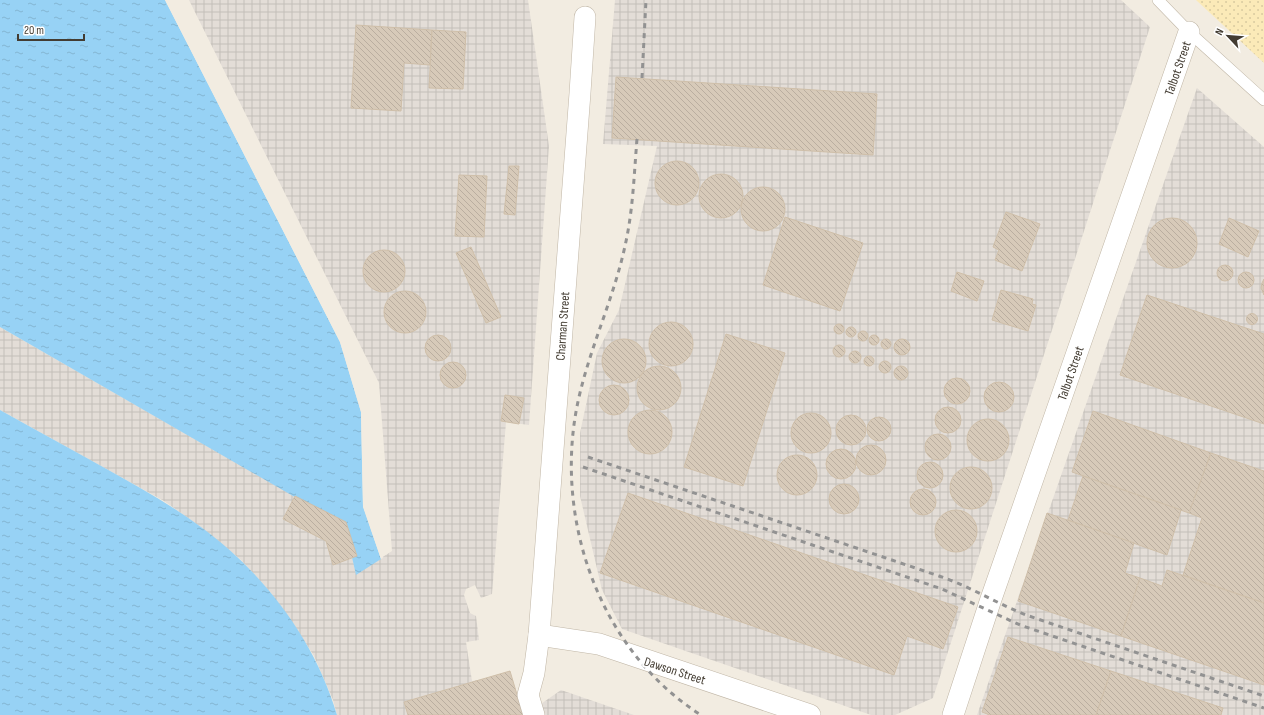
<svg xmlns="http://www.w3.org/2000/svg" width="1264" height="715" viewBox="0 0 1264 715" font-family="'Sofia Sans Condensed',sans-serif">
	<defs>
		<pattern id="industrial-grid" width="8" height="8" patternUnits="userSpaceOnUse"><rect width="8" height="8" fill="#e3ddd7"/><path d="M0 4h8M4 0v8" fill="none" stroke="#c4bfb9"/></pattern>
		<pattern id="sand-dots" width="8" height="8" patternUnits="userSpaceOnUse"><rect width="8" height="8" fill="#fbeab8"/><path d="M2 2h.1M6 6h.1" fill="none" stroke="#d8ca9f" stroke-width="1.8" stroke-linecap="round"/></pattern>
		<pattern id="water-ripples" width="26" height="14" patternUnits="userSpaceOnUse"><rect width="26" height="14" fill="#97d2f5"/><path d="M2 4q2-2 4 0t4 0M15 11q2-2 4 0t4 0" fill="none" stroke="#83b5d2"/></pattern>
		<pattern id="building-back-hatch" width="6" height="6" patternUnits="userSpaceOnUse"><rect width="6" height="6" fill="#d7cab9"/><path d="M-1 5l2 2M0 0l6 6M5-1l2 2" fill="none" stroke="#baaea0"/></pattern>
	</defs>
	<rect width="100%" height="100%" fill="#f2ece1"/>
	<g fill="url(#industrial-grid)">
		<path d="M189 0H528L549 146 529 425 506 422 492 594 481 598 475 585 466 589 464 595 470 613 476 616 479 640 466 642 472 681 511 674 523 715H337L333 700 314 656 294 625 270 592 241 560 202 528 164 501 0 410V327L346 526 356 574 392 551 379 383Z"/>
		<path d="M615 0H1121L1150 27 933 698 895 715H871L622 629 602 590 580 496V433L597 353 619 310 657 146 603 144Z"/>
		<path d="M1197 88 1264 147V715H977Z"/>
		<path d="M561 690 634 715H541L538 706Z"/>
	</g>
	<path fill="url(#sand-dots)" d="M1196 0H1264V63Z"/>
	<g fill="url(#water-ripples)">
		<path d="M0 0H165L340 342 361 412 363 507 381 559 356 575 345 526 0 327Z"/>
		<path d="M0 410C34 429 69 448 103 467 137 486 170 504 201 527 264 573 315 640 337 715H0Z"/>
	</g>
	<path fill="#f2ece1" d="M165 0H168L342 342 363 411 365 506 383 558 381 559 363 506 361 412 340 342Z"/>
	<g fill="url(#building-back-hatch)" stroke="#cfbfa9">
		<path d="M356 25 432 30 430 65 404 63 401 111 351 108Z"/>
		<path d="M432 30 466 32 463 89 429 88Z"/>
		<path d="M616 77 877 94 873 155 612 138Z"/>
		<circle cx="677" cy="183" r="22"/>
		<path d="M509 166H519L515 215 504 214Z"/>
		<circle cx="721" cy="196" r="22"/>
		<path d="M459 175 487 176 484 237 455 236Z"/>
		<circle cx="763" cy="209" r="22"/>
		<path d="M1006 212 1040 224 1022 271 995 260 999 250 993 247Z"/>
		<path d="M785 217 863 243 840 311 763 285Z"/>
		<path d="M1229 218 1259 231 1248 257 1219 244Z"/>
		<circle cx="1172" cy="243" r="25"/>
		<path d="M471 247 501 317 486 323 456 253Z"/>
		<circle cx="384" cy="271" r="21"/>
		<circle cx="1225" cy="273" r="8"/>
		<path d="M957 272 984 281 977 301 951 291Z"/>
		<circle cx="1246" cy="280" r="8"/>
		<path d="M1264 279V295L1261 288 1262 283Z"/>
		<path d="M1001 290 1033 299 1032 304 1036 305 1028 331 992 320Z"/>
		<circle cx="405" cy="312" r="21"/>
		<path d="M1147 295 1264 334V424L1120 375Z"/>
		<circle cx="1252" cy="319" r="5.5"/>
		<circle cx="671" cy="344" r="22"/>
		<circle cx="839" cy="329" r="5"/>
		<circle cx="851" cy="332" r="5"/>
		<circle cx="863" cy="336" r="5"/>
		<path d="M726 334 785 353 743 486 684 467Z"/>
		<circle cx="874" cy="340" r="5"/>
		<circle cx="438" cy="348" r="13"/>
		<circle cx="902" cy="347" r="8"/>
		<circle cx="886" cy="344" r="5"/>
		<circle cx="624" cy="361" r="22"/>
		<circle cx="839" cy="351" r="6"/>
		<circle cx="855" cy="357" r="6"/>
		<circle cx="869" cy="361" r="5"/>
		<circle cx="885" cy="367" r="6"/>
		<circle cx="453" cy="375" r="13"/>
		<circle cx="901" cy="373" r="7"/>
		<circle cx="659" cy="388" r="22"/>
		<circle cx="957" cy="391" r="13"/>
		<circle cx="999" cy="397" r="15"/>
		<circle cx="614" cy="400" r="15"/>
		<path d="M505 395 524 398 519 424 501 421Z"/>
		<circle cx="948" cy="420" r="13"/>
		<circle cx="650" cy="432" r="22"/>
		<path d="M1093 411 1211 453 1189 513 1072 472Z"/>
		<circle cx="811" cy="433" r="20"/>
		<circle cx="851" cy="430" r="15"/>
		<circle cx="879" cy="429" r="12"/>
		<circle cx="988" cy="440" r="21"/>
		<circle cx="938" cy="447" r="13"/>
		<circle cx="871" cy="460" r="15"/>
		<circle cx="841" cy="464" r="15"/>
		<path d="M1211 453 1264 471V603L1183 575 1202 518 1189 513Z"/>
		<circle cx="797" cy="475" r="20"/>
		<circle cx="930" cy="475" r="13"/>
		<circle cx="971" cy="488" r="21"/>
		<path d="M1083 476 1181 510 1167 555 1068 520Z"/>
		<circle cx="844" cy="499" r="15"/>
		<circle cx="923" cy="502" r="13"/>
		<path d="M628 493 958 607 943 649 907 636 894 675 600 573Z"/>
		<path d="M295 496 346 522 357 556 333 565 326 541 283 519Z"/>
		<circle cx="956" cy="531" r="21"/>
		<path d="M1047 513 1134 543 1125 573 1140 578 1121 636 1018 601Z"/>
		<path d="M1167 570 1264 603V685L1121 636 1140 578 1162 586Z"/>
		<path d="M1008 637 1111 671 1096 715H990L982 712Z"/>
		<path d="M510 671 523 715H408L404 702Z"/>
		<path d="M1111 671 1223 708 1221 715H1096Z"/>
	</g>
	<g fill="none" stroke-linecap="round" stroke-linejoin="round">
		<g stroke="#c0b6a6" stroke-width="12">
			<path id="service" d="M1158 0 1189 32 1264 100"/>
		</g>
		<g stroke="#c0b6a6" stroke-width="22">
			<g id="minor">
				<path d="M539 635 599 644 810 715"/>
				<path d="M534 715 528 695 534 673 539 635 580 93 585 17"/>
				<path d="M953 715 991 599 1189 32"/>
			</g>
		</g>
		<use href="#service" stroke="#fff" stroke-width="11"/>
		<use href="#minor" stroke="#fff" stroke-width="21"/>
		<g stroke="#929292" stroke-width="3" stroke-dasharray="5 5" stroke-linecap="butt">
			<path d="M642 78 646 0"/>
			<path d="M637 139C634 175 633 211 625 246 614 297 591 345 579 397 552 514 597 649 701 715"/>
			<path d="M588 457 939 576C969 586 996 603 1026 615L1264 696"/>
			<path d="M583 467 942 589 1020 625 1264 708"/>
		</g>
	</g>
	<g text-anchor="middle" stroke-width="4" stroke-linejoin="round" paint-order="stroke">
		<g font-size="13" fill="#433c32" stroke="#fff">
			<text transform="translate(1177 68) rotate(-71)" y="5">Talbot Street</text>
			<text transform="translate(562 326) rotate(-86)" y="5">Charman Street</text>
			<text transform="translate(1070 373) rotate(-71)" y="5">Talbot Street</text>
			<text transform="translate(675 670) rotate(18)" y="5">Dawson Street</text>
		</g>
	</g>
	<g transform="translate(1228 36) rotate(296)" stroke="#ffffff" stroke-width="3" paint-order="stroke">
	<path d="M0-3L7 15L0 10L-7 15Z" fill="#433c32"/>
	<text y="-6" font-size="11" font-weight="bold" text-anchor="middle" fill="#433c32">N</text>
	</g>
	<path d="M18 34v6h66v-6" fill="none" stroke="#433c32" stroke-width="2"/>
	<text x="24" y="34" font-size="12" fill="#433c32" stroke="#ffffff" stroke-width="3" paint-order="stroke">20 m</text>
</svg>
